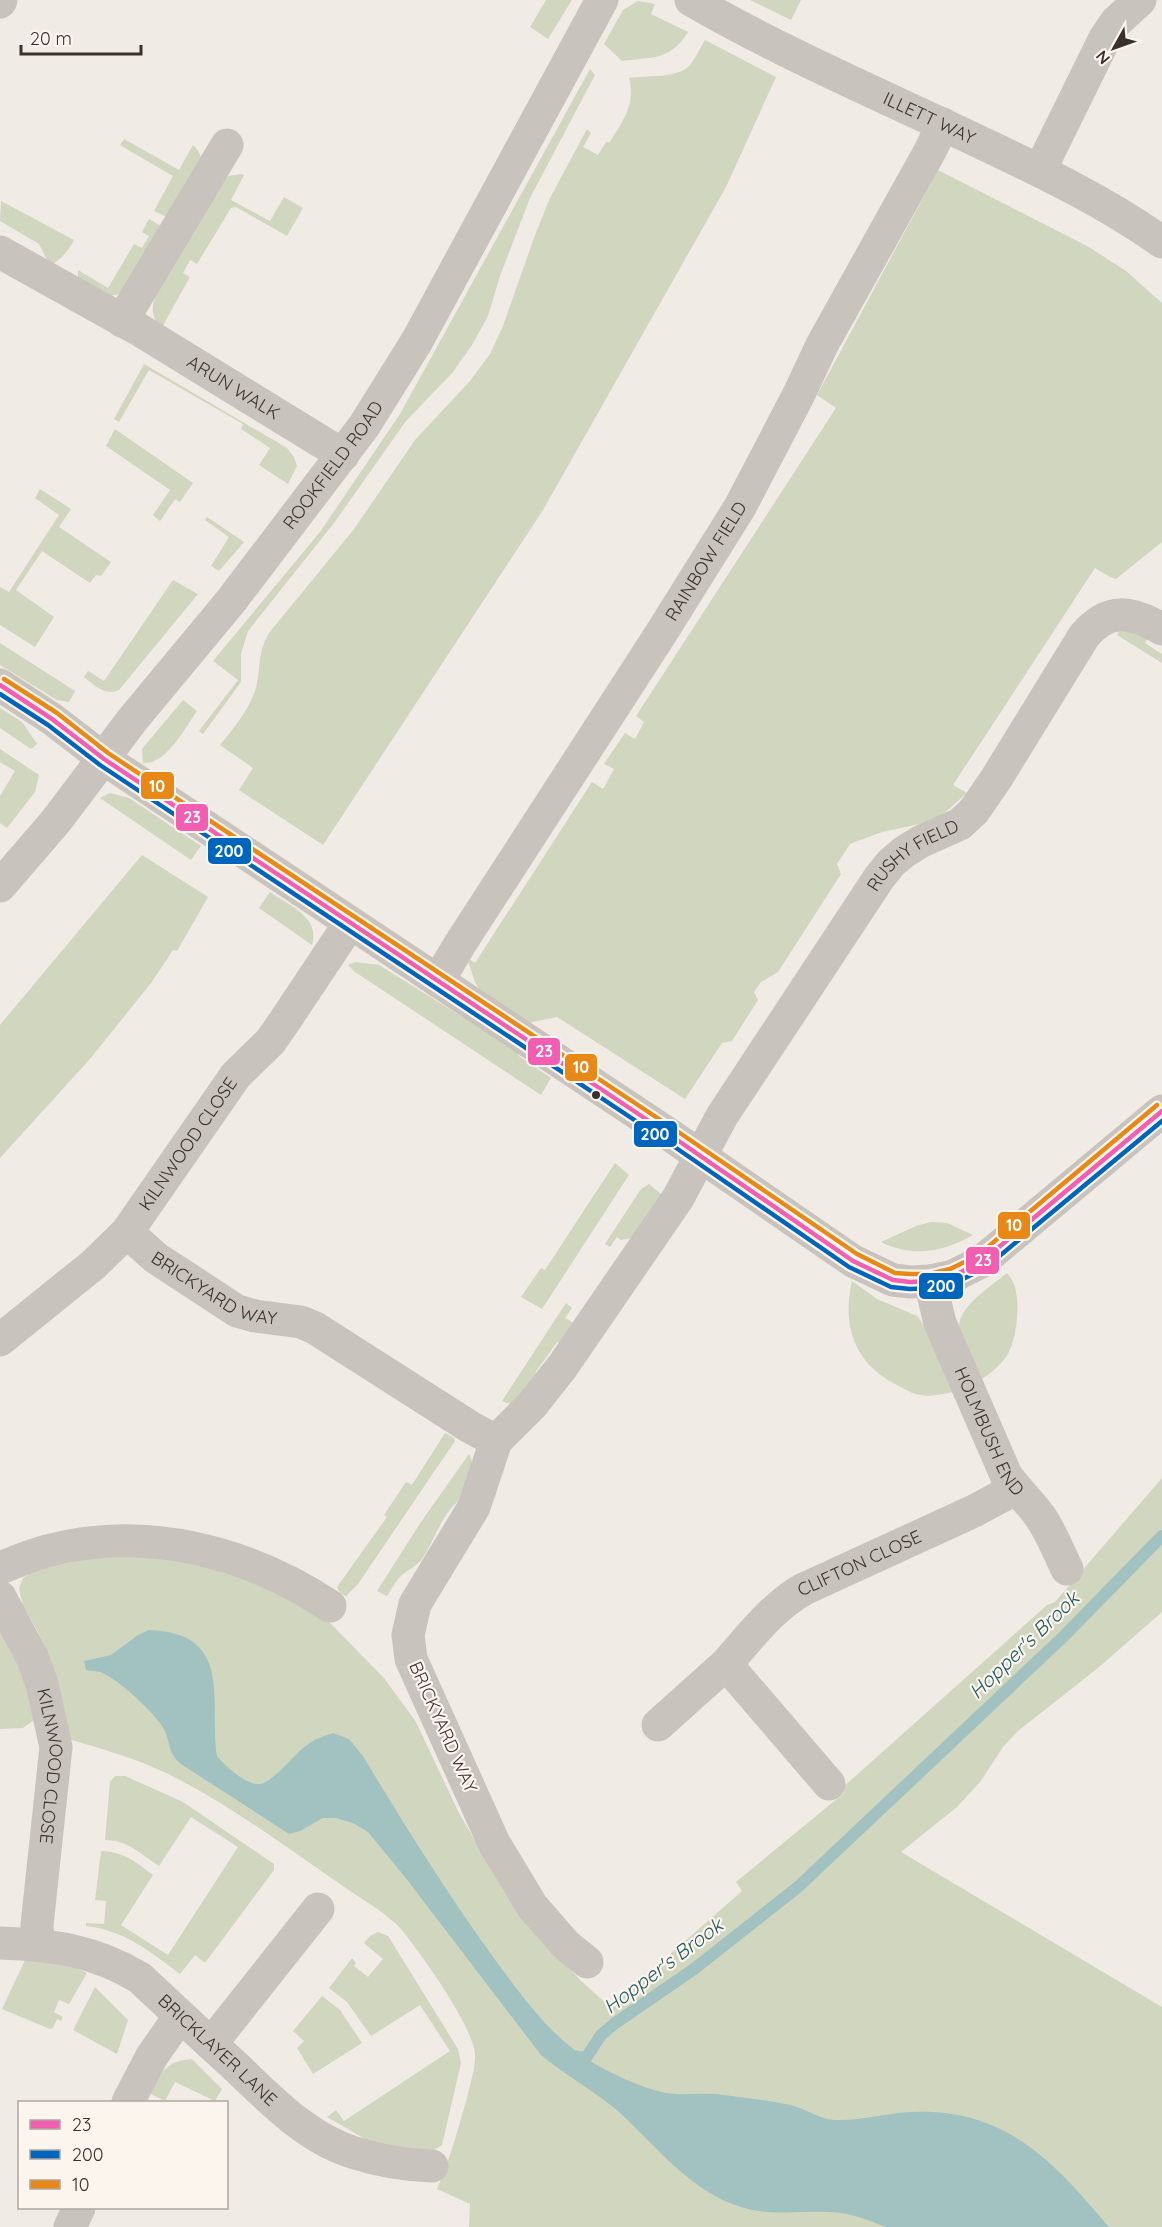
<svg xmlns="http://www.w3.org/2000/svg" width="1162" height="2227" viewBox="0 0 1162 2227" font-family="Quicksand,sans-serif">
	<rect width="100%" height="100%" fill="#f0ebe5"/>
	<g fill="#d1d6bf">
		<path d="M546 0H572L548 39 530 27Z"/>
		<path d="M750 0H801L791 20Z"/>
		<path d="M638 1 655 4 651 14 688 32C670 61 652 57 622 61L604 44 623 10Z"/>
		<path d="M705 40 776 77 726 187 543 510 323 845 239 790 253 768 220 745C233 729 248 711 255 691 262 669 256 655 269 633L354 529 415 440 470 381 490 354 503 326 535 235 550 198 587 129 591 133 583 147 598 155 606 142H610C623 120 636 105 629 78 646 75 678 79 690 65 696 58 700 48 705 40Z"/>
		<path d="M590 69 595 75 530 198 500 276 488 316 472 345 453 372 406 421 334 523 248 631 241 654V682L203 734 199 731 238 680 213 661 320 532 400 414Z"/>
		<path d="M124 139 179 170 193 145C199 151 201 155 202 163L169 218 154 211 173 176 120 145Z"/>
		<path d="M938 170 1089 247 1126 271 1162 303V542L1116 579 1110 577 1095 568 953 785 967 793 941 816 929 822 882 832 850 844 837 864 841 874 778 972 761 982 754 992 758 1000 732 1041 722 1043 685 1099 557 1017 528 1023 481 992 475 982 467 958 475 963 592 782 603 789 614 769 604 764 625 733 635 739 644 722 636 716 836 408 817 395Z"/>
		<path d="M241 174 244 175 231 200 270 221 284 197 303 208 287 236 236 207 231 208 197 264 190 260 183 273 190 277 161 329C152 318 151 310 155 297L223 182 228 176Z"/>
		<path d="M1 201 74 240C68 252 61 259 50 266L39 244 0 221Z"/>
		<path d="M149 219 163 227 119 294 110 296 78 282V270L108 288 134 244 142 248 149 236 142 232Z"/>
		<path d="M144 364 287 448 294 457 297 466 288 484 259 465 270 448 241 429 243 424 149 370 119 422 114 419Z"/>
		<path d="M115 429 193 483 180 502 175 499 160 521 153 515 170 490 106 446Z"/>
		<path d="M40 489 71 509 59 527 111 562 101 576 96 575 90 583 42 551 16 590 54 617 35 647 0 625V587L9 592 59 515 35 498Z"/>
		<path d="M207 517 244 542 219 571 211 566 229 537 205 520Z"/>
		<path d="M173 580 198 594 119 690C105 696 95 686 84 677L88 671 104 681Z"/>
		<path d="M1121 628 1152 631 1145 643 1162 654V663L1117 635Z"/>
		<path d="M0 643 75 691 69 702 57 700 0 665Z"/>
		<path d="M183 700 197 711C185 728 166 765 143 763L142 749Z"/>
		<path d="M0 708 22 722 37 744 31 749 0 728Z"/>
		<path d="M0 749 39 775 35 792 7 828 0 823V796L15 771 0 762Z"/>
		<path d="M110 793 129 798 201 846 191 860 100 798Z"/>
		<path d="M142 855 208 897 177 951 173 950 151 983 90 1059 0 1158V1025Z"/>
		<path d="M270 892C289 905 321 918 312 945L259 908Z"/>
		<path d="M355 962 379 965 469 1021 515 1046 519 1056 551 1078 541 1095 355 972 348 965Z"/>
		<path d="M615 1163 629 1175 542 1309 521 1297 541 1268 545 1270Z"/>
		<path d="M649 1184 661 1194 632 1238 621 1240 617 1237 610 1247 605 1244 641 1189Z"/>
		<path d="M931 1222 947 1223 973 1235C943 1252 913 1258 881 1242L916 1226Z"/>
		<path d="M1007 1273C1024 1289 1018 1339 1006 1357 999 1366 991 1373 982 1379 975 1364 965 1348 960 1332 953 1309 992 1286 1007 1273Z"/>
		<path d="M852 1281 877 1299 917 1316 923 1324 953 1392C943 1394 931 1397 921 1395 912 1394 903 1388 895 1384 853 1362 842 1324 852 1281Z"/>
		<path d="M566 1303 572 1308 565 1318 572 1322 576 1330 561 1343 557 1342 535 1373 545 1378C533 1389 518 1411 502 1401Z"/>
		<path d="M445 1433 454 1438 455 1441 358 1584 346 1596 340 1593 337 1587 387 1517 384 1515 406 1482 412 1485Z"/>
		<path d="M469 1454 473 1464 464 1497C443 1509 435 1540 422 1559 416 1567 407 1570 400 1577 395 1582 391 1590 387 1596L377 1591 421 1522Z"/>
		<path d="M1162 1478V1612L1098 1668 1018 1731 1003 1747 980 1782 957 1807 901 1852 1162 2007V2227H469L470 2204 437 2189C450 2159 458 2129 467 2098 470 2084 476 2067 475 2053 471 2023 420 1952 400 1928 394 1921 386 1916 379 1910 308 1865 241 1809 164 1772 132 1757 99 1748 65 1738L50 1662 37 1630 23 1606 19 1589 23 1578 35 1570 92 1558 150 1556 246 1575 328 1621 384 1678 416 1722 459 1813 503 1890 521 1915 579 1979 610 2007 742 1891 736 1882 844 1793 841 1789 1047 1605 1055 1602Z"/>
		<path d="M0 1624 25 1676 34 1720 23 1728 0 1729Z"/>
		<path d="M115 1776H125L183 1802 274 1864V1870L205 1963 195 1955 180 1974C149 1951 126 1931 86 1926V1923L104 1924 106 1901 95 1900 101 1851C125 1852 134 1861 153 1875L121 1925 168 1955 238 1847 191 1817 159 1866C141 1854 127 1840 105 1840L110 1782Z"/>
		<path d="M378 1932 388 1936 458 2049 461 2063 442 2145 427 2154 374 2144 327 2117 336 2110 344 2121 450 2051 420 2005 371 2036 347 2002 329 1988 352 1958 356 1963 354 1966 368 1977 383 1959 364 1943 370 1936Z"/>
		<path d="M26 1958 69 1965 87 1973 69 2004 59 2000 54 2012 63 2017 61 2021 57 2019 53 2028 50 2029 2 2009Z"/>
		<path d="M95 1987 128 2020 117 2054 73 2030Z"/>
		<path d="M322 1996 340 2010 362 2043 313 2074 297 2048 304 2041 293 2031Z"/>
		<path d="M192 2059 222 2089 215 2101 175 2082 165 2101 151 2094C161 2071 166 2061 192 2059Z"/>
	</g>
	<path fill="#a1c2c1" d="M149 1630C234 1633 209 1699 217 1756 224 1765 247 1786 260 1784 274 1782 295 1753 307 1745 315 1739 324 1736 333 1733L349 1739 363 1756C405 1826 448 1895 496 1961 522 1996 549 2034 587 2059 609 2073 639 2087 666 2093 685 2096 704 2092 723 2095 745 2098 768 2100 790 2105 805 2108 818 2119 835 2120 860 2121 886 2113 911 2112 1006 2108 1053 2161 1109 2227H885C866 2219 848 2212 828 2212 799 2211 769 2216 741 2207 691 2192 656 2146 619 2112 595 2091 566 2076 541 2055L405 1877 368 1832 353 1823 336 1818H323L300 1831 289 1834 181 1764C168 1753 171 1746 165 1731 157 1714 117 1678 100 1672 96 1671 90 1671 86 1670L84 1661 111 1655 138 1635Z"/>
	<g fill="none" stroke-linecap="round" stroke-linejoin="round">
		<path stroke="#a1c2c1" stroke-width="12" d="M570 2056 586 2058 601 2035 614 2024 694 1969 798 1887 1063 1637 1162 1536"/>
		<g stroke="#c9c3be" stroke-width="33">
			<path d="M0 2 1 0"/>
			<path d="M1040 170 1105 38 1116 22 1140 0"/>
			<path id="s1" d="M0 252 138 329 343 455"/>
			<path d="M122 321 227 145"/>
			<path id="s2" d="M438 981 460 944 660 635 740 507 799 394 822 345 930 151 943 124"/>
			<path id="s3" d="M127 1232 156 1258 237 1311 255 1316 301 1322 315 1328 470 1427 496 1441"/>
			<path id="s4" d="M930 1281 940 1323 1006 1475C1016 1490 1029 1501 1039 1515 1051 1531 1058 1551 1067 1569"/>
			<path id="s5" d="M0 1340 93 1265 127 1232 236 1075 270 1042 284 1022 350 923"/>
			<path d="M0 1568C16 1562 31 1555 47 1551 145 1525 247 1551 330 1606"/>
			<path id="s6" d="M0 1597 33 1659 42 1684 56 1747 37 1925 38 1945"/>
			<path d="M658 1725 726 1664"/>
			<path id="s7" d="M829 1784 726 1664C750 1637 772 1607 804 1589L974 1511 1015 1489"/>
			<path id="s8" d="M0 1943C53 1945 94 1950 140 1978 171 2007 202 2036 234 2065 270 2099 307 2139 355 2153 380 2161 406 2165 432 2166"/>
			<path id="s9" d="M587 1962 566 1945 532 1906 494 1843 411 1659 408 1635 415 1604 474 1507 496 1441 532 1405 562 1367 678 1198 722 1116 879 878 891 863 904 852 920 842 960 824 974 811 996 779 1084 636C1108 607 1131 611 1162 629"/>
			<path d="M211 2044 318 1909"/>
			<path d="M128 2102 152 2056 180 2016"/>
			<path d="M70 2227 79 2208"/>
		</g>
		<g stroke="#c9c3be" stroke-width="33">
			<path id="s10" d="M691 0C786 55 888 98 986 145 1047 174 1107 203 1162 242"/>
			<path d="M0 685 52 719 104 759 670 1135 853 1261 893 1280 910 1282 930 1281 953 1276 981 1262 1162 1111"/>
			<path id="s11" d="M0 886 56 821 133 719 231 601 364 426 417 341 602 0"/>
		</g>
		<g stroke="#fbf5ee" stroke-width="9">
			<path id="bus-1" d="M0 685 52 719 104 759 670 1135 853 1261 893 1280 910 1282 930 1281 953 1276 981 1262 1162 1111"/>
		</g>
		<g stroke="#fbf5ee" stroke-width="9">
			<path id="bus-2" d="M0 694 48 725 100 765 666 1141 849 1267 891 1287 910 1289 931 1288 955 1283 985 1268 1162 1121"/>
		</g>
		<g stroke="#fbf5ee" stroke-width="9">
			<path id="bus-3" d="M4 679 57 713 108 753 674 1129 857 1254 895 1273 910 1274H929L950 1269 977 1256 1157 1105"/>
		</g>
		<use href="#bus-1" stroke="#f25fb2" stroke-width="4.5"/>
		<use href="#bus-2" stroke="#0065bd" stroke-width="4.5"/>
		<use href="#bus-3" stroke="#e88817" stroke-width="4.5"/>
	</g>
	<circle fill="#3b302b" stroke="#fbf5ee" stroke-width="2" cx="596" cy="1095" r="5"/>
	<g text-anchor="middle" stroke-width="4.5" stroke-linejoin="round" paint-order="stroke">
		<g font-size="18" fill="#3b302b" stroke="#fbf5ee">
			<text dy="6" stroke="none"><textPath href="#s10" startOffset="266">ILLETT WAY</textPath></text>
			<text dy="6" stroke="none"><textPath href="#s1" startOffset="270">ARUN WALK</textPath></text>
			<text dy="6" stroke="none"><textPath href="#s11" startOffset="537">ROOKFIELD ROAD</textPath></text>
			<text dy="6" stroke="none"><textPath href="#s2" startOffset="498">RAINBOW FIELD</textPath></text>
			<text dy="6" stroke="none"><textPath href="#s9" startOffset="1317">RUSHY FIELD</textPath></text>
			<text dy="6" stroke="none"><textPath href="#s5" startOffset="274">KILNWOOD CLOSE</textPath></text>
			<text dy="6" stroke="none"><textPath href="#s3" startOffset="106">BRICKYARD WAY</textPath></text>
			<text dy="6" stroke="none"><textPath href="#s4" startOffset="162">HOLMBUSH END</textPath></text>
			<text dy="6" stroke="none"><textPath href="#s7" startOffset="328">CLIFTON CLOSE</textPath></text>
			<text transform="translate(443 1727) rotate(66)" y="6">BRICKYARD WAY</text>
			<text dy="6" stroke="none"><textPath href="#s6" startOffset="180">KILNWOOD CLOSE</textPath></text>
			<text dy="6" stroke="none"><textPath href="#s8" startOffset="252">BRICKLAYER LANE</textPath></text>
		</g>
		<g font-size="20" font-style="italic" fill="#1f5a5e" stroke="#fbf5ee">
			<text transform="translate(1024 1645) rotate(-44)" y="7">Hopper's Brook</text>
			<text transform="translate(663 1966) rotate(-37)" y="7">Hopper's Brook</text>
		</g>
	</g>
	<g stroke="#fbf5ee" stroke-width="2">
		<rect x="140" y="771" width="35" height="29" rx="6" fill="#e88817"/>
		<rect x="175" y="803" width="34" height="29" rx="6" fill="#f25fb2"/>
		<rect x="207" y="837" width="45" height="28" rx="6" fill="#0065bd"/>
		<rect x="527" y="1037" width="34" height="29" rx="6" fill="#f25fb2"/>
		<rect x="564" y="1053" width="34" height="29" rx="6" fill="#e88817"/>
		<rect x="633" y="1120" width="45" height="28" rx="6" fill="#0065bd"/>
		<rect x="997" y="1211" width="34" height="29" rx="6" fill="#e88817"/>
		<rect x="965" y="1246" width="35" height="29" rx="6" fill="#f25fb2"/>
		<rect x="918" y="1272" width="46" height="28" rx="6" fill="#0065bd"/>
	</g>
	<g font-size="16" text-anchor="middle" font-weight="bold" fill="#fff">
		<text x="157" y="792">10</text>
		<text x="192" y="823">23</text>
		<text x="229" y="857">200</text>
		<text x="544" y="1057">23</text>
		<text x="581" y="1073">10</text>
		<text x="655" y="1140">200</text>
		<text x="1014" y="1231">10</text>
		<text x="983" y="1266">23</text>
		<text x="941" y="1292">200</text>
	</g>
	<rect x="18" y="2101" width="210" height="108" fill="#fbf5ee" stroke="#aea6a0" stroke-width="1.5"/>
	<rect x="30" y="2120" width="30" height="9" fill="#f25fb2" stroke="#aea6a0" stroke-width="1.5"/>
	<text x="72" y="2131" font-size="18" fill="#3b302b">23</text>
	<rect x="30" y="2150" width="30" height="9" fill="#0065bd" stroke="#aea6a0" stroke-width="1.5"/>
	<text x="72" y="2161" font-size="18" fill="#3b302b">200</text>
	<rect x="30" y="2180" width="30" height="9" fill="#e88817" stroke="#aea6a0" stroke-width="1.5"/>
	<text x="72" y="2191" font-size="18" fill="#3b302b">10</text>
	<g transform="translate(1114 48) rotate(230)" stroke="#fbf5ee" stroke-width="4.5" paint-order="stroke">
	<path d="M0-4.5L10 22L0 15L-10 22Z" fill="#3b302b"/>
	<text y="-9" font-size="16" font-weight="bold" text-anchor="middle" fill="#3b302b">N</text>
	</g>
	<path d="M21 45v9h120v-9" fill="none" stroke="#3b302b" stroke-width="3"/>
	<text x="30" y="45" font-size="18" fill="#3b302b" stroke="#fbf5ee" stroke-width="4.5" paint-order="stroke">20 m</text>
</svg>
